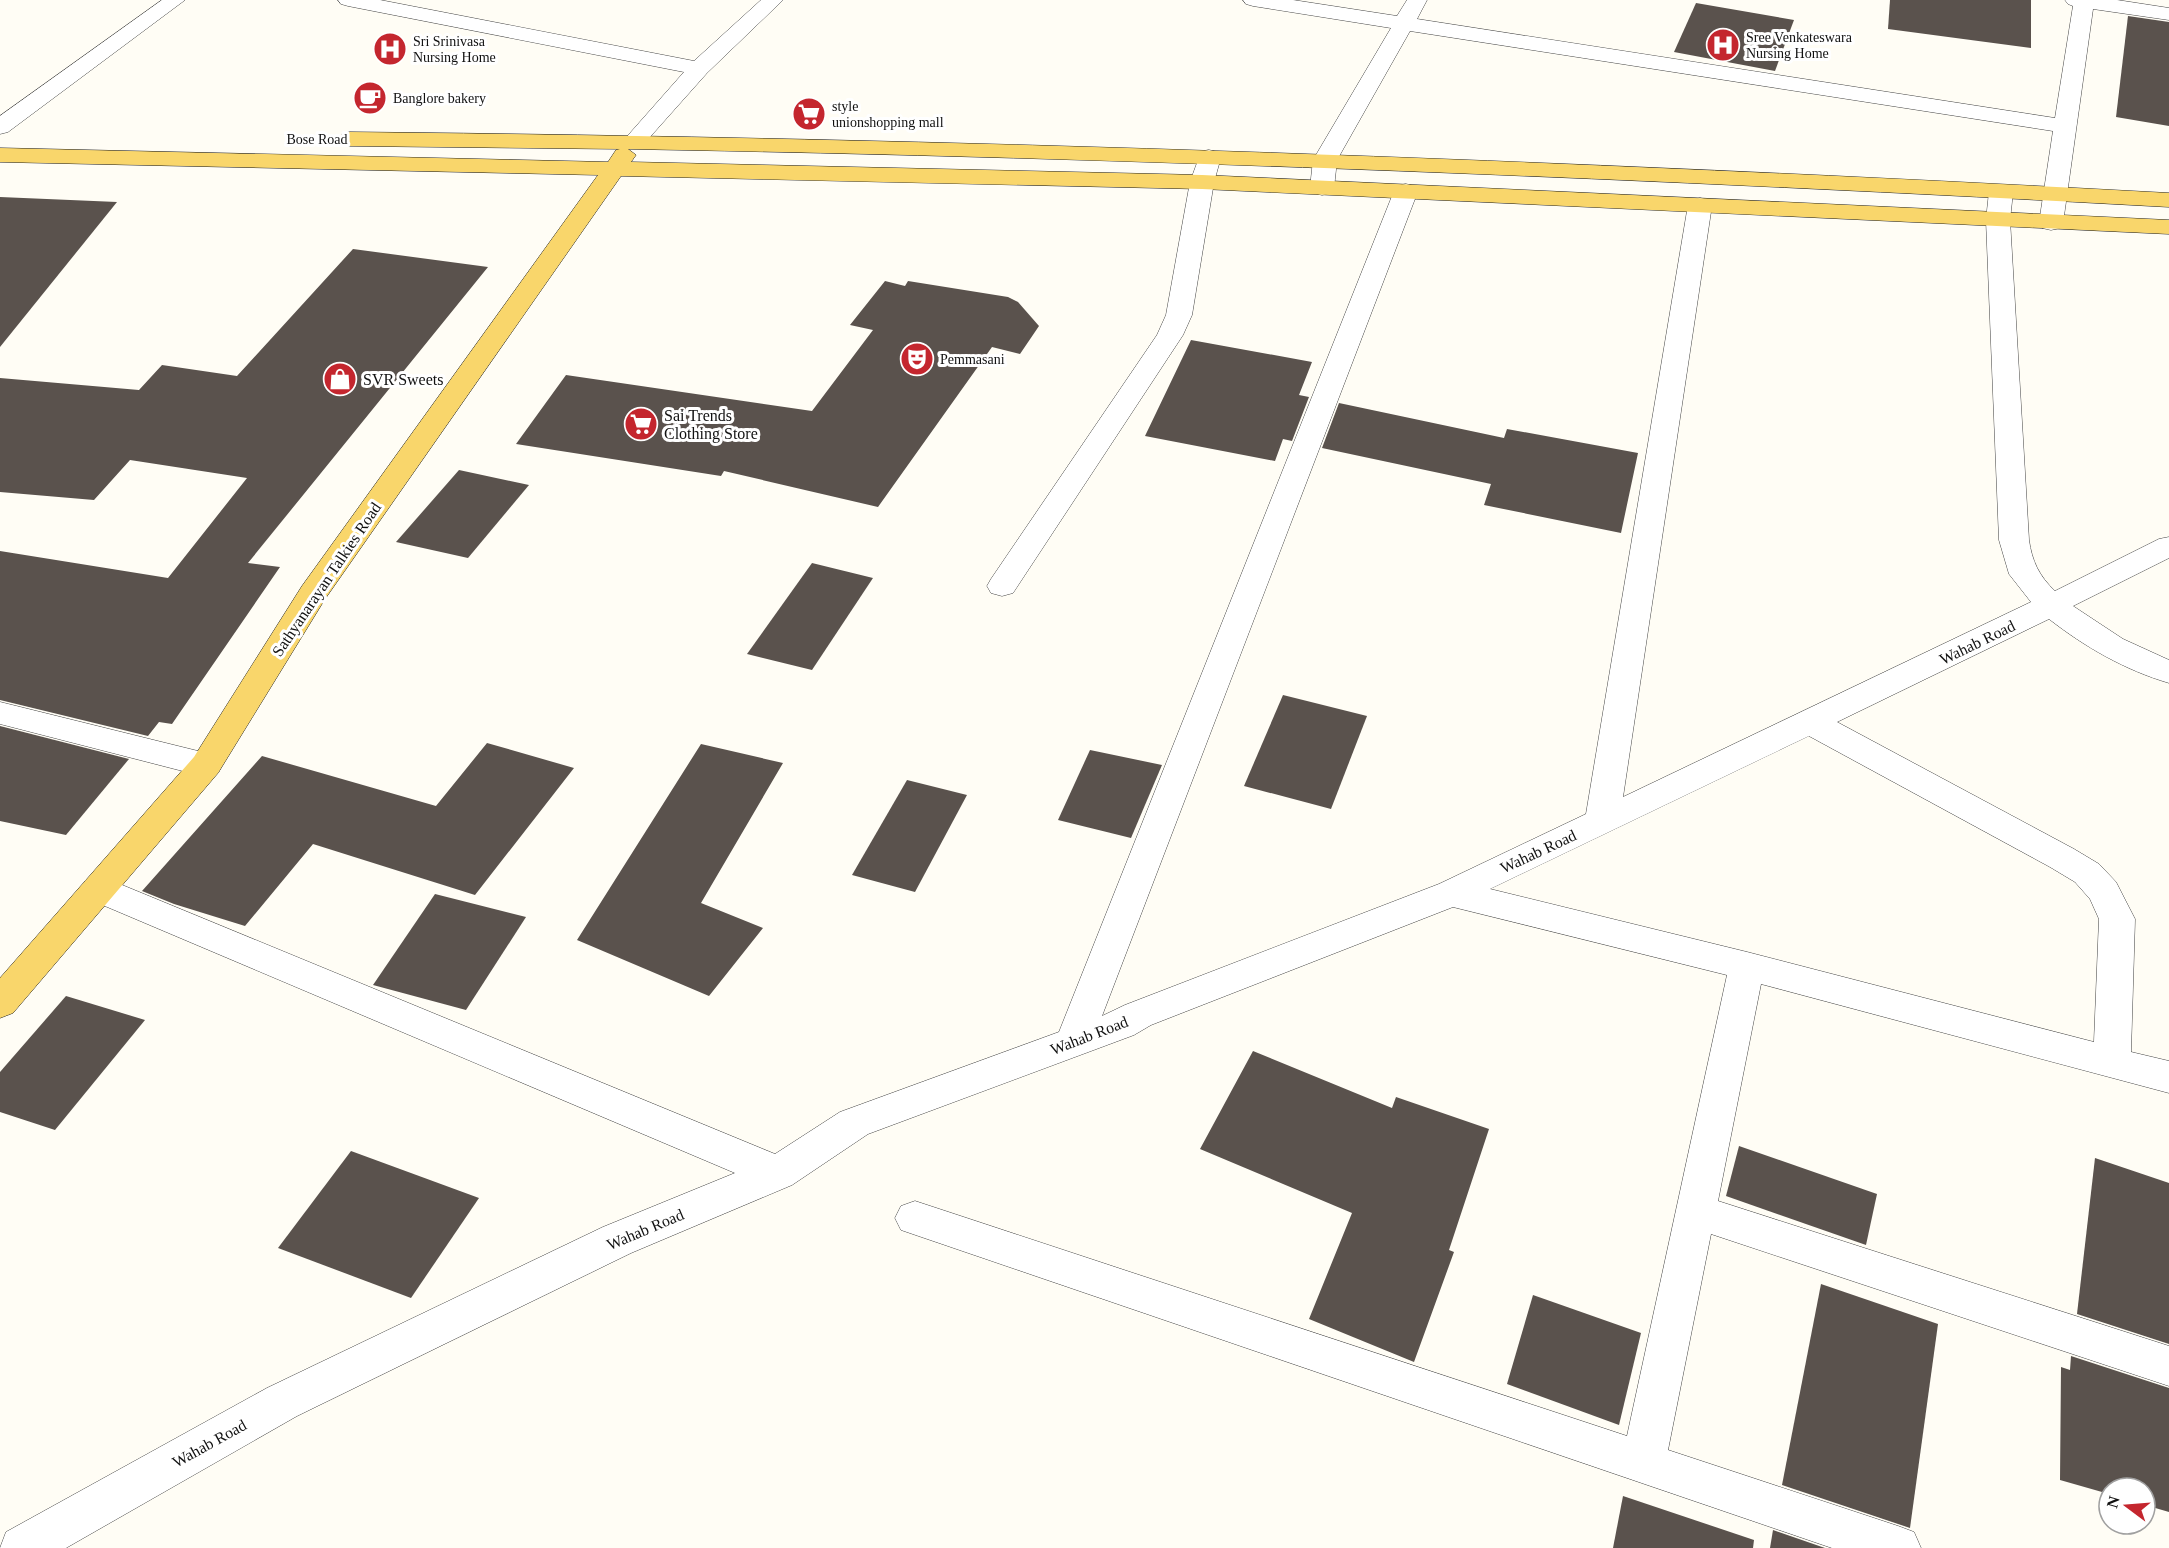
<svg xmlns="http://www.w3.org/2000/svg" width="2169" height="1548" viewBox="0 0 2169 1548" font-family="Georgia,serif">
	<rect width="100%" height="100%" fill="#fffdf5"/>
	<g fill="#5a524d">
		<path d="M1890 0H2031V48L1888 29Z"/>
		<path d="M1696 3 1794 20 1775 71 1674 52Z"/>
		<path d="M2128 16 2169 22V126L2116 117Z"/>
		<path d="M0 197 117 202 0 347Z"/>
		<path d="M353 249 488 267 248 563 280 567 172 724 159 722 148 736 0 700V551L168 578 247 478 130 460 94 500 0 492V378L139 390 162 365 237 376Z"/>
		<path d="M885 281 905 286 908 281 1008 297 1018 302 1039 326 1020 354 992 347 878 507 724 471 721 476 516 444 566 375 812 411 873 330 850 325Z"/>
		<path d="M1191 340 1312 362 1299 395 1309 397 1292 441 1283 439 1275 461 1145 436Z"/>
		<path d="M1339 403 1504 438 1507 429 1638 453 1621 533 1484 505 1491 484 1322 448Z"/>
		<path d="M459 470 529 485 468 558 396 542Z"/>
		<path d="M812 563 873 578 812 670 747 654Z"/>
		<path d="M1283 695 1367 716 1331 809 1244 786Z"/>
		<path d="M0 727V726L129 759 66 835 0 821Z"/>
		<path d="M487 743 574 768 475 895 313 844 245 926 174 904 142 891 262 756 436 806Z"/>
		<path d="M701 744 783 763 701 903 763 928 709 996 577 940Z"/>
		<path d="M1090 750 1162 765 1131 838 1058 820Z"/>
		<path d="M907 780 967 795 915 892 852 875Z"/>
		<path d="M435 894 526 917 466 1010 373 985Z"/>
		<path d="M66 996 145 1020 55 1130 0 1112V1072Z"/>
		<path d="M1253 1051 1392 1108 1396 1097 1489 1129 1449 1250 1454 1252 1414 1362 1309 1319 1352 1213 1200 1149Z"/>
		<path d="M1739 1146 1877 1194 1866 1245 1726 1196Z"/>
		<path d="M351 1151 479 1198 411 1298 278 1248Z"/>
		<path d="M2095 1158 2169 1183V1344L2077 1314Z"/>
		<path d="M1821 1284 1938 1324 1910 1528 1782 1485Z"/>
		<path d="M1533 1295 1641 1333 1619 1425 1507 1384Z"/>
		<path d="M2071 1356 2169 1388V1512L2145 1505V1488H2109V1494L2060 1480 2061 1367 2070 1370Z"/>
		<path d="M1623 1496 1754 1540 1753 1548H1613Z"/>
		<path d="M1773 1530 1825 1548H1770Z"/>
	</g>
	<g fill="none" stroke-linecap="round" stroke-linejoin="round">
		<g stroke="#444" stroke-width="1">
			<g id="minor">
				<path d="M162 0H185L8 132 0 134V116Z"/>
				<path d="M338 0H380L694 61 761 0H783L707 73 642 146 634 148 626 146 623 141 684 72 348 6 341 4Z"/>
				<path d="M1243 0H1293L1397 16 1407 0H1427L1417 19 2055 118 2073 6 2068 4 2065 0H2117L2169 8V20L2093 9 2063 223 2060 228 2051 230 2042 228 2039 223 2053 131 1410 31 1337 160 1334 188 1330 193 1322 195 1314 193 1310 188 1313 160 1391 28 1253 6 1246 4Z"/>
				<path d="M1209 150 1217 152 1221 157 1214 182 1192 315 1183 335 1013 593 1002 596 991 593 987 586 991 579 1157 335 1166 315 1190 182 1201 152Z"/>
				<path d="M1406 184 1414 186 1418 191 1102 1016 1125 1005 1439 884 1586 814 1688 205 1692 200 1700 198 1708 200 1712 205 1623 797 2031 602 2009 574 1999 540 1986 220 1989 192 1993 187 2001 185 2009 187 2013 192 2010 220 2029 540C2032 561 2039 576 2055 591L2159 539 2169 537V558L2073 606 2123 639 2169 660V683C2125 670 2085 647 2049 619L1837 722 2074 849 2099 864 2116 882 2135 919 2131 1052 2169 1061V1093L1761 984 1718 1201 2169 1346V1386L1711 1234 1668 1450 1898 1526 1914 1532 1921 1548H1832L901 1230 895 1218 901 1206 915 1201 1627 1436 1727 975 1453 907 1151 1025 1134 1035 868 1134 792 1185 631 1253 297 1416 66 1548H0L6 1532 267 1388 603 1227 735 1173 86 898 81 889 86 880 98 876 110 880 775 1154 840 1112 1059 1032 1394 191 1398 186ZM1809 736 2050 867 2075 882 2090 899 2099 919 2094 1042 1747 952 1490 889Z"/>
				<path d="M0 702 206 753 218 757 222 765 218 773 206 777 0 724Z"/>
			</g>
		</g>
		<g stroke="#222" stroke-width="1">
			<path id="major" d="M350 132C957 138 1563 160 2169 193V207C1656 179 1142 158 628 149L636 155 631 162 1202 175 2169 220V234L1202 189 621 176 325 599 218 773 13 1013 0 1018V978L194 757 302 586 598 175 0 162V148L608 162 616 150 620 149 350 146 342 144 339 139 342 134Z"/>
		</g>
		<use href="#minor" fill="#fff" fill-rule="evenodd"/>
		<use href="#major" fill="#f9d66b" fill-rule="evenodd"/>
	</g>
	<defs>
		<g id="hospital-disc" transform="scale(1.725)"><circle r="9.5" fill="#c4262e" stroke="#fff"/><path d="M-5-5h3v3.5h4V-5h3V5h-3V1.5h-4V5h-3Z" fill="#fff"/></g>
		<g id="cafe-disc" transform="scale(1.725)"><circle r="9.5" fill="#c4262e" stroke="#fff"/><path d="M-5.5-4.5H6V0H3Q3 3.5 0 3.5H-2.5Q-5.5 3.5-5.5 0ZM3-3.2v2h1.7v-2ZM-6 4.5H4V6H-6Z" fill="#fff"/></g>
		<g id="supermarket-disc" transform="scale(1.725)"><circle r="9.5" fill="#c4262e" stroke="#fff"/><path d="M-6-5.5h2.5l.6 2H6L4.5 2H-2.5L-4.4-4H-6ZM-1.5 3.2a1.3 1.3 0 1 0 .1 0ZM3 3.2a1.3 1.3 0 1 0 .1 0Z" fill="#fff"/></g>
		<g id="theatre-disc" transform="scale(1.725)"><circle r="9.5" fill="#c4262e" stroke="#fff"/><path d="M-5-5.5Q0-4 5-5.5V0Q5 5 0 6Q-5 5-5 0ZM-3.3-2.5H-1v1.5H-3.3ZM1-2.5H3.3v1.5H1ZM-2.8 1Q0 5.5 2.8 1Z" fill="#fff"/></g>
		<g id="shop-disc" transform="scale(1.725)"><circle r="9.5" fill="#c4262e" stroke="#fff"/><path d="M-5-2.5h2.3a2.7 3.5 0 0 1 5.4 0H5L5.5 6h-11ZM-1.5-2.5h3a1.5 2.3 0 0 0-3 0Z" fill="#fff"/></g>
	</defs>
	<g fill-rule="evenodd">
		<use href="#hospital-disc" x="1723" y="45"/>
		<use href="#hospital-disc" x="390" y="49"/>
		<use href="#cafe-disc" x="370" y="98"/>
		<use href="#supermarket-disc" x="809" y="114"/>
		<use href="#theatre-disc" x="917" y="359"/>
		<use href="#shop-disc" x="340" y="379"/>
		<use href="#supermarket-disc" x="641" y="424"/>
	</g>
	<g text-anchor="middle" stroke-width="6" stroke-linejoin="round" paint-order="stroke">
		<g font-size="14" fill="#111" stroke="#fff" text-anchor="start">
			<text x="1746" y="42">Sree Venkateswara<tspan x="1746" dy="16">Nursing Home</tspan></text>
			<text x="413" y="46">Sri Srinivasa<tspan x="413" dy="16">Nursing Home</tspan></text>
			<text x="393" y="103">Banglore bakery</text>
			<text x="832" y="111">style<tspan x="832" dy="16">unionshopping mall</tspan></text>
			<text x="940" y="364">Pemmasani</text>
		</g>
		<g font-size="14" fill="#111" stroke="#fff">
			<text x="317" y="144">Bose Road</text>
		</g>
		<g font-size="16" fill="#111" stroke="#fff" text-anchor="start">
			<text x="363" y="385">SVR Sweets</text>
			<text x="664" y="421">Sai Trends<tspan x="664" dy="18">Clothing Store</tspan></text>
		</g>
		<g font-size="16" fill="#111" stroke="#fff">
			<text transform="translate(326 579) rotate(-56)" y="6">Sathyanarayan Talkies Road</text>
			<text transform="translate(1977 642) rotate(-26)" y="6">Wahab Road</text>
			<text transform="translate(1538 851) rotate(-25)" y="6">Wahab Road</text>
			<text transform="translate(1089 1035) rotate(-21)" y="6">Wahab Road</text>
			<text transform="translate(645 1229) rotate(-23)" y="6">Wahab Road</text>
			<text transform="translate(209 1443) rotate(-29)" y="6">Wahab Road</text>
		</g>
	</g>
	<g transform="translate(2127 1506) rotate(286)"><circle r="28" fill="#ffffff" stroke="#a0a0a0" stroke-width="1.5"/>
	<path d="M0-4.5L10 22L0 15L-10 22Z" fill="#c4262e"/>
	<text y="-9" font-size="16" font-weight="bold" text-anchor="middle" fill="#111111">N</text>
	</g>
</svg>
